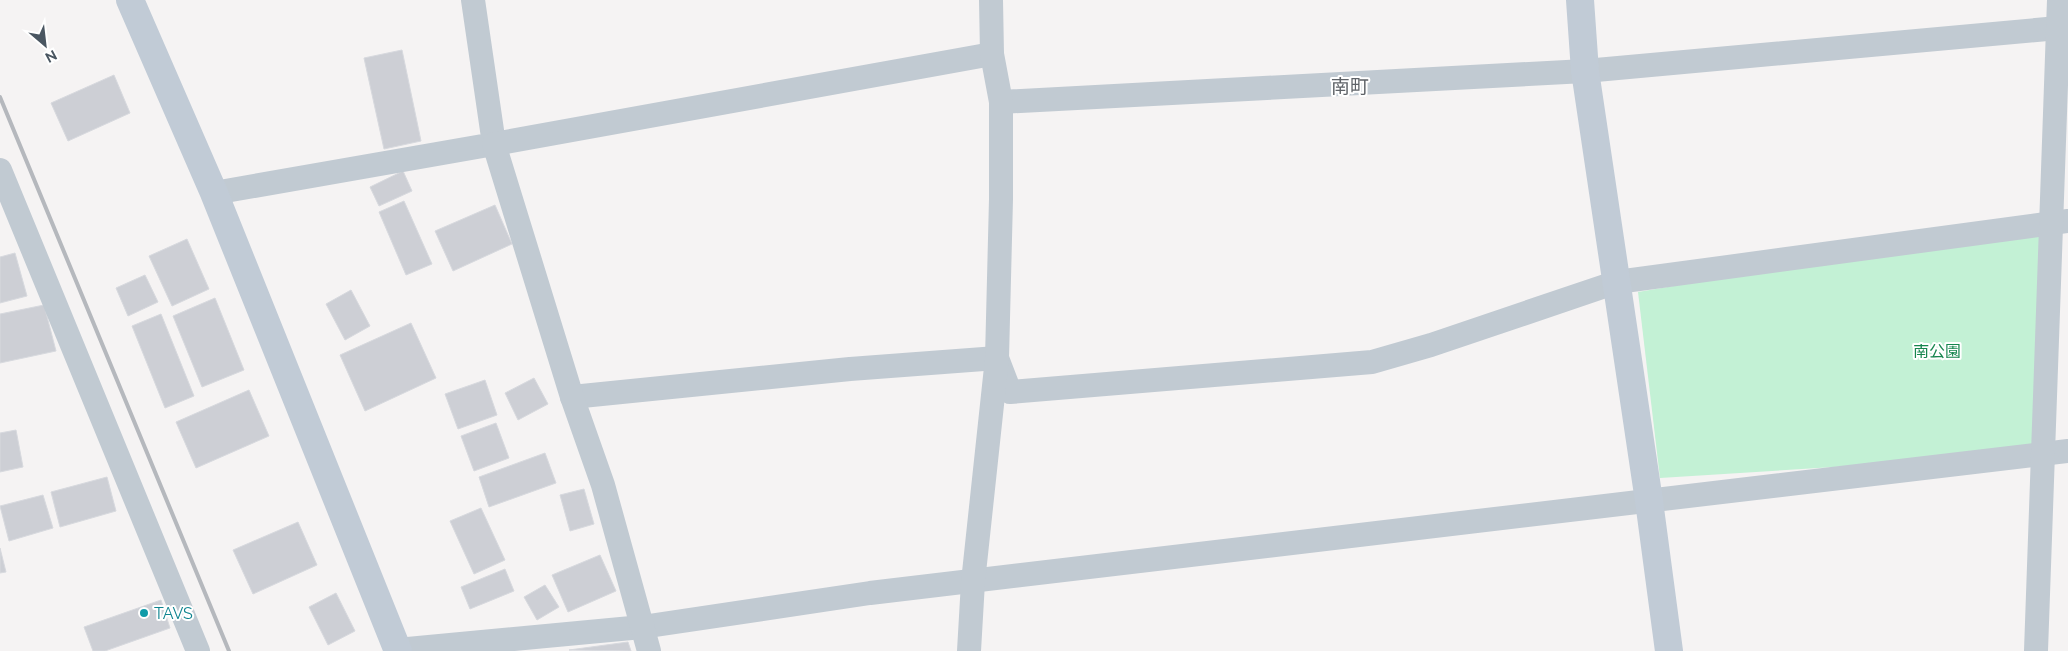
<svg xmlns="http://www.w3.org/2000/svg" width="2068" height="651" viewBox="0 0 2068 651" font-family="Raleway,'Noto Sans JP',sans-serif">
	<rect width="100%" height="100%" fill="#f5f3f3"/>
	<path fill="#c3f1d5" d="M2051 222 2043 454 1660 478 1638 292Z"/>
	<g fill="#cdcfd5" stroke="#d7d9de">
		<path d="M402 50 421 141 384 149 364 58Z"/>
		<path d="M114 75 130 113 68 141 51 103Z"/>
		<path d="M403 171 412 191 379 206 370 187Z"/>
		<path d="M404 201 432 264 406 275 379 212Z"/>
		<path d="M495 205 512 244 453 271 435 231Z"/>
		<path d="M187 239 209 289 172 306 149 256Z"/>
		<path d="M15 253 27 296 0 303V257Z"/>
		<path d="M145 275 158 302 128 316 116 288Z"/>
		<path d="M351 290 370 326 345 340 326 304Z"/>
		<path d="M215 298 244 370 202 387 173 316Z"/>
		<path d="M44 305 56 351 0 363V314Z"/>
		<path d="M161 314 194 396 165 408 132 326Z"/>
		<path d="M411 323 436 378 365 411 340 355Z"/>
		<path d="M534 378 548 404 518 420 505 393Z"/>
		<path d="M485 380 497 415 458 429 445 394Z"/>
		<path d="M249 390 269 436 196 468 176 422Z"/>
		<path d="M496 423 509 458 474 471 461 436Z"/>
		<path d="M16 430 23 467 0 472V433Z"/>
		<path d="M545 453 556 483 489 507 479 477Z"/>
		<path d="M107 477 116 511 60 527 51 492Z"/>
		<path d="M584 489 594 524 570 531 560 495Z"/>
		<path d="M43 495 53 528 9 541 0 506Z"/>
		<path d="M481 508 505 560 474 574 450 521Z"/>
		<path d="M298 522 317 565 253 594 233 550Z"/>
		<path d="M0 548 6 572 0 573Z"/>
		<path d="M600 555 616 591 568 612 552 575Z"/>
		<path d="M505 569 514 591 470 609 461 587Z"/>
		<path d="M545 585 559 607 537 620 524 597Z"/>
		<path d="M336 593 355 631 328 645 309 607Z"/>
		<path d="M161 600 170 628 105 651H93L84 627Z"/>
		<path d="M628 642 631 651 569 650Z"/>
	</g>
	<g fill="none" stroke-linecap="round" stroke-linejoin="round">
		<g stroke="#c1cad2" stroke-width="24">
			<path d="M1001 102 1585 71 2058 28"/>
			<path d="M0 170 198 651"/>
			<path d="M214 193 494 144 473 0"/>
			<path d="M997 358 1010 392 1372 362 1431 345 1617 282 2068 221"/>
			<path d="M572 397 850 369 997 358"/>
			<path d="M397 650 642 627 870 593 2068 451"/>
			<path d="M649 651 603 485 572 397 494 144 992 54"/>
			<path d="M969 651 973 582 997 358 1001 199V102L992 54 991 0"/>
			<path d="M2036 651 2059 0"/>
		</g>
		<g stroke="#c1cbd6" stroke-width="28">
			<path d="M130 0 214 193 398 651"/>
			<path d="M1580 0 1585 71 1649 501 1669 651"/>
		</g>
		<path stroke="#b5b8bd" stroke-width="4" d="M0 97 229 651"/>
	</g>
	<circle fill="#0f9aa8" stroke="#fff" stroke-width="2" cx="144" cy="613" r="5"/>
	<g text-anchor="middle" stroke-width="4" stroke-linejoin="round" paint-order="stroke">
		<g font-size="16" fill="#17864f" stroke="#fff">
			<text x="1937" y="357">南公園</text>
		</g>
		<g font-size="16" fill="#0d838f" stroke="#fff" text-anchor="start">
			<text x="154" y="619">TAVS</text>
		</g>
		<g font-size="19" fill="#5f6368" stroke="#fff">
			<text x="1350" y="93">南町</text>
		</g>
	</g>
	<g transform="translate(45 45) rotate(152)" stroke="#ffffff" stroke-width="4" paint-order="stroke">
	<path d="M0-4L9 19L0 12L-9 19Z" fill="#4a5661"/>
	<text y="-8" font-size="14" font-weight="bold" text-anchor="middle" fill="#4a5661">N</text>
	</g>
</svg>
